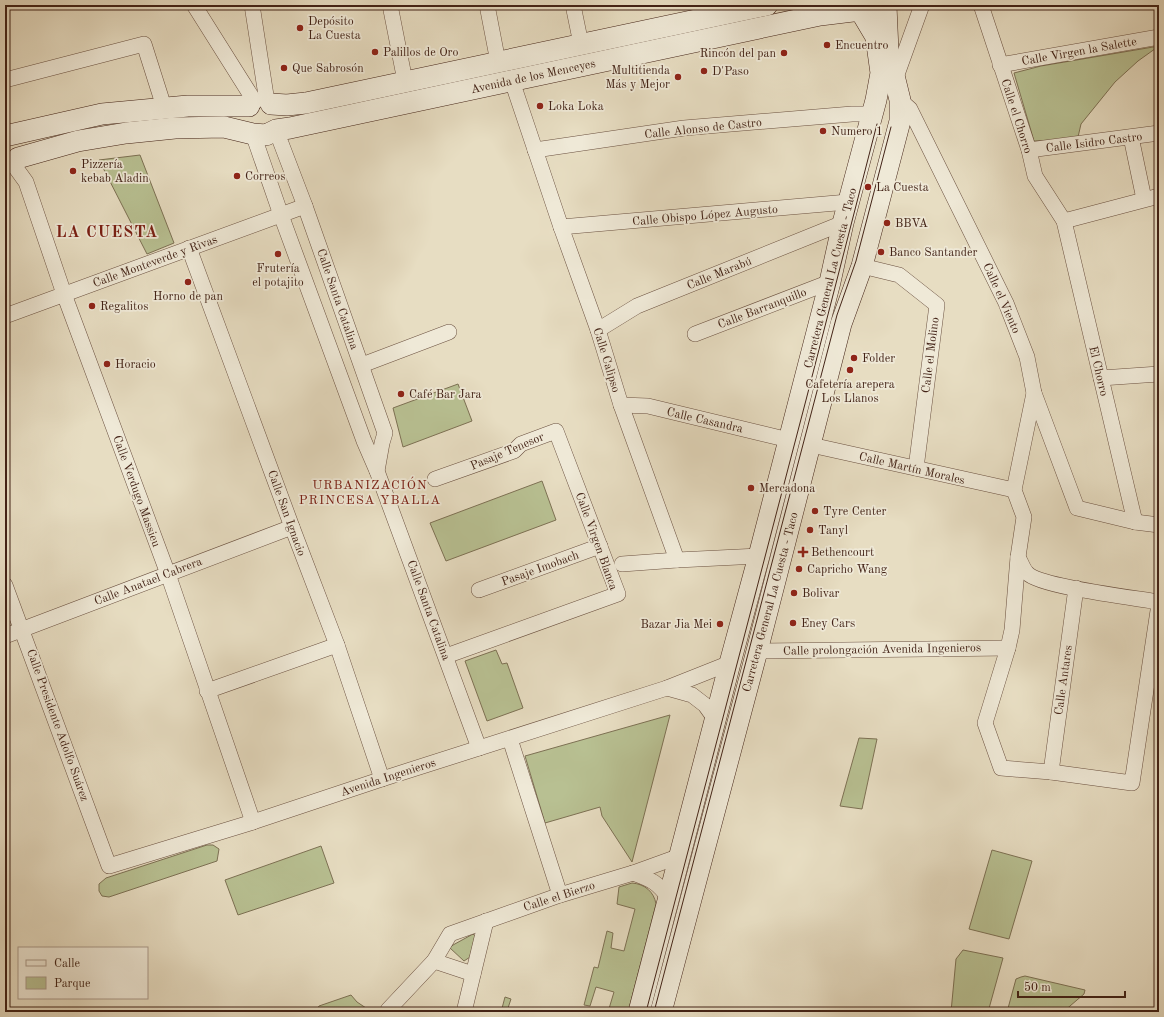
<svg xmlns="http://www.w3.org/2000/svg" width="1164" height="1017" viewBox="0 0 1164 1017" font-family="'Old Standard TT',serif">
	<rect width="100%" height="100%" fill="#e7ddc2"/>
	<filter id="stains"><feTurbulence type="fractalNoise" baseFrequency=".005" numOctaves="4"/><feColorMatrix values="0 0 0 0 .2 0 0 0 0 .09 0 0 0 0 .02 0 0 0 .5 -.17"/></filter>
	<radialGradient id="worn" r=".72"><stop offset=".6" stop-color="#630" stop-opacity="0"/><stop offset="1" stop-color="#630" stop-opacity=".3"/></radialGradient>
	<g fill="#b8c092" stroke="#7d7154">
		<path d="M1159 46 1138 61 1115 82 1081 124 1078 137 1063 140 1034 141 1014 73 1041 66Z"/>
		<path d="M140 155 174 243 147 254 99 160Z"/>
		<path d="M458 384 472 421 403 447 393 408Z"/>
		<path d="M542 481 556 520 446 561 430 523Z"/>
		<path d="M496 650 502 664 507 663 523 708 487 721 465 661Z"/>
		<path d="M670 715 632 862 602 816 600 807 545 823 525 756Z"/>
		<path d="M859 738 877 739 862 809 840 806Z"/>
		<path d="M207 845H213L219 849 217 861 109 897 102 896 99 891V884L106 878Z"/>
		<path d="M321 846 334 883 238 915 225 880Z"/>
		<path d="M992 850 1032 861 1009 939 969 929Z"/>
		<path d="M632 883C645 884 654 892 656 904L628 1012H608L614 992 596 987 590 1006 584 1005 594 967 598 968 607 931 613 933 611 948 624 951 635 909 617 904 619 887Z"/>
		<path d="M473 934 475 936 470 957 464 961 450 948 453 945Z"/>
		<path d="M963 950 1003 958 988 1012H951L956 959Z"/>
		<path d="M1025 976 1085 990 1084 994 1063 1012H1007L1016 979 1021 977Z"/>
		<path d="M351 995 357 1002 372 1012H315L319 1006Z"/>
		<path d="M505 997 511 999 507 1011 508 1012H501Z"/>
	</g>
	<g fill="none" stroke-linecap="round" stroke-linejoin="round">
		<g stroke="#6b5141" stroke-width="16">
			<g id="street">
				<path d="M194 5 255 102"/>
				<path d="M252 5 267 102"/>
				<path d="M390 5 405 81"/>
				<path d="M487 5 498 62"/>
				<path d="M573 5 581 44"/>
				<path d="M981 5 1029 150 1035 176 1064 221 1135 522"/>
				<path d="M1000 65 1159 37"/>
				<path d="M5 80 144 44 164 107"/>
				<path d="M895 80 922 5"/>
				<path d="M512 81 561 227 598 330 621 405 677 560 759 556"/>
				<path d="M900 100 910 109 1006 303 1027 357 1034 393 1077 508 1135 522 1159 525"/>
				<path d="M276 130 305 206 385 433 382 443 377 471"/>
				<path d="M253 134 281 215 364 441 377 471 479 748"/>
				<path d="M1131 137 1144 199"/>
				<path d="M535 150 684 128 852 114H872"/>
				<path d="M1029 150 1159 133"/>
				<path d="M13 164 26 182 64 294 168 574 253 822"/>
				<path d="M1064 221 1159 196"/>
				<path d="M561 227 848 202"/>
				<path d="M189 248 292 527 337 645 382 779"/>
				<path d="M862 266 899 275 937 305 916 468"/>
				<path d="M5 316 305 206"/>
				<path d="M598 330 637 306 843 223"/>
				<path d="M695 334 830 282"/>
				<path d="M362 365 449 332"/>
				<path d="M1101 378 1159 374"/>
				<path d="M1034 393 1014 490 1024 517 1018 557 1012 630 1008 648 985 723 1001 768 1051 772 1132 783 1159 604"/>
				<path d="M621 405 648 406 789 440"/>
				<path d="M811 445 1014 490"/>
				<path d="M435 479 514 451 521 444 556 431 618 594 446 656"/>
				<path d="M1018 557C1021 562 1023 569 1027 573 1040 587 1136 598 1159 602"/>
				<path d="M622 564 677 560"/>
				<path d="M5 585 109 866 253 822 382 779 667 688 730 663"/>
				<path d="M479 590 600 546"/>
				<path d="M5 636 292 527"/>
				<path d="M757 651 1008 648"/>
				<path d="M667 688 692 695 705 705 715 719"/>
				<path d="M207 691 337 645"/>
				<path d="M510 739 560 895"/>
				<path d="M1051 772 1076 588"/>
				<path d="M633 873C652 880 657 882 669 898"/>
				<path d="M434 961 473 974"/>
				<path d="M387 1012 388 1010 434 961 450 934 560 895 633 873 680 856"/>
				<path d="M464 1012 486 921"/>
			</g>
		</g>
		<g stroke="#422216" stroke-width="22">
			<g id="secondary">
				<path d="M271 104 287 105 306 103 767 5"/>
				<path d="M5 136 102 114 188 106H249"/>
				<path d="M18 158 78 141 126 133 175 128 224 127 253 134 266 135 276 130 290 128 820 15 861 10 871 13"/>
				<path d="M639 1012 730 663 759 556 830 282 843 223 876 100 881 73 876 37 857 5"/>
				<path d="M661 1012 757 651 841 324 862 266 900 121V100L888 51 886 6"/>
			</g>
		</g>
		<use href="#street" stroke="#efe9d7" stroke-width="15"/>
		<use href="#secondary" stroke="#efe9d7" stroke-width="21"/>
		<g stroke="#422216" stroke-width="1">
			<path d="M646 1012 806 400 877 124"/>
			<path d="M654 1012 837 315 856 261 891 127"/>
		</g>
	</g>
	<g fill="#8f2418" stroke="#efe9d7" stroke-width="1.5">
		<circle cx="300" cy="28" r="4"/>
		<circle cx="827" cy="45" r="4"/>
		<circle cx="375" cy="52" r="4"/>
		<circle cx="784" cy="53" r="4"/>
		<circle cx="284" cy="68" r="4"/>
		<circle cx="704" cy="71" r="4"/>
		<circle cx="678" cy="77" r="4"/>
		<circle cx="540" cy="106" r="4"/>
		<circle cx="823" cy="131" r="4"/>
		<circle cx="73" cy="171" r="4"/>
		<circle cx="237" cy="176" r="4"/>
		<circle cx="868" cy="187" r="4"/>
		<circle cx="887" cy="223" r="4"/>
		<circle cx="881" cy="252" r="4"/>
		<circle cx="278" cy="254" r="4"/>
		<circle cx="188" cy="282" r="4"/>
		<circle cx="92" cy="306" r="4"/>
		<circle cx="854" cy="358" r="4"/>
		<circle cx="107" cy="364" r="4"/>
		<circle cx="850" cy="370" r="4"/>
		<circle cx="401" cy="394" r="4"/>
		<circle cx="751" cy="488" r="4"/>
		<circle cx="815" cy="511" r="4"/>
		<circle cx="810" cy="530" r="4"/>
		<path d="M801 546h4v4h4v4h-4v4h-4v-4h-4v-4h4z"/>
		<circle cx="799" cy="569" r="4"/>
		<circle cx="794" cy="593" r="4"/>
		<circle cx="793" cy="623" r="4"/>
		<circle cx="720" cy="624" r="4"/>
	</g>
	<g text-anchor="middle" stroke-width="3.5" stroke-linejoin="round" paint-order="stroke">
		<g font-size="12" fill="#422216" stroke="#efe9d7" text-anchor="start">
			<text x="308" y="25">Depósito<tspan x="308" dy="14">La Cuesta</tspan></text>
			<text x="835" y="49">Encuentro</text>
			<text x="383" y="56">Palillos de Oro</text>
			<text x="776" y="57" text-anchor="end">Rincón del pan</text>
			<text x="292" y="72">Que Sabrosón</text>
			<text x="670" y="74" text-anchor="end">Multitienda<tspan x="670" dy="14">Más y Mejor</tspan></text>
			<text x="712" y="75">D'Paso</text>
			<text x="548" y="110">Loka Loka</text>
			<text x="831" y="135">Numero 1</text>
			<text x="81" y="168">Pizzería<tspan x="81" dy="14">kebab Aladin</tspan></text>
			<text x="245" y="180">Correos</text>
			<text x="876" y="191">La Cuesta</text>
			<text x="895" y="227">BBVA</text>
			<text x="889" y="256">Banco Santander</text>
			<text x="278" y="272" text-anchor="middle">Frutería<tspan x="278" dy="14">el potajito</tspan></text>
			<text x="188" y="300" text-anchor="middle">Horno de pan</text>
			<text x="100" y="310">Regalitos</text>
			<text x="862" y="362">Folder</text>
			<text x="115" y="368">Horacio</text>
			<text x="850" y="388" text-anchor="middle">Cafetería arepera<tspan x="850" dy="14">Los Llanos</tspan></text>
			<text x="409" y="398">Café Bar Jara</text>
			<text x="759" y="492">Mercadona</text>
			<text x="823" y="515">Tyre Center</text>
			<text x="818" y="534">Tanyl</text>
			<text x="811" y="556">Bethencourt</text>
			<text x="807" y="573">Capricho Wang</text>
			<text x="802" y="597">Bolivar</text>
			<text x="801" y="627">Eney Cars</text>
			<text x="712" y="628" text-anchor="end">Bazar Jia Mei</text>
		</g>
		<g font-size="12" fill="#422216" stroke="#efe9d7">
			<text transform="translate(1079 51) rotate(-10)" y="4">Calle Virgen la Salette</text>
			<text transform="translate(533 76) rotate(-12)" y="4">Avenida de los Menceyes</text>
			<text transform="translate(1017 116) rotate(72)" y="4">Calle el Chorro</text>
			<text transform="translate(703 128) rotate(-6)" y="4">Calle Alonso de Castro</text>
			<text transform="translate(1094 142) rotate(-7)" y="4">Calle Isidro Castro</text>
			<text transform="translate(705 215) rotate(-5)" y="4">Calle Obispo López Augusto</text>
			<text transform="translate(155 261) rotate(-20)" y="4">Calle Monteverde y Rivas</text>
			<text transform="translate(719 273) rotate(-22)" y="4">Calle Marabú</text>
			<text transform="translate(830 278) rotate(-76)" y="4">Carretera General La Cuesta - Taco</text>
			<text transform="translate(1002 298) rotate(66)" y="4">Calle el Viento</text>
			<text transform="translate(338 299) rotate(71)" y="4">Calle Santa Catalina</text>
			<text transform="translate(762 308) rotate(-21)" y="4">Calle Barranquillo</text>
			<text transform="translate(930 355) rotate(-83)" y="4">Calle el Molino</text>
			<text transform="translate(607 360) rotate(73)" y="4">Calle Calipso</text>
			<text transform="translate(1099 371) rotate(77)" y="4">El Chorro</text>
			<text transform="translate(705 420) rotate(13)" y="4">Calle Casandra</text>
			<text transform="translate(507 451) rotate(-23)" y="4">Pasaje Tenesor</text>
			<text transform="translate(912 468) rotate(13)" y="4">Calle Martín Morales</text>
			<text transform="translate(137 491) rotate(70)" y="4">Calle Verdugo Massieu</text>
			<text transform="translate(287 513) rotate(70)" y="4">Calle San Ignacio</text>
			<text transform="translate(597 541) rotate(70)" y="4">Calle Virgen Blanca</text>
			<text transform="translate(540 568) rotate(-20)" y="4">Pasaje Imobach</text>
			<text transform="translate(148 581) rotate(-21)" y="4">Calle Anatael Cabrera</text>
			<text transform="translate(770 602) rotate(-75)" y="4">Carretera General La Cuesta - Taco</text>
			<text transform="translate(429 610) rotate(70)" y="4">Calle Santa Catalina</text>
			<text transform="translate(882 649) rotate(-1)" y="4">Calle prolongación Avenida Ingenieros</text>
			<text transform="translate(1063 680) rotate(-82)" y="4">Calle Antares</text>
			<text transform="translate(58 725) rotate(70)" y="4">Calle Presidente Adolfo Suárez</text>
			<text transform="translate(388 777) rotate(-18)" y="4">Avenida Ingenieros</text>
			<text transform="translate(559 896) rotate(-18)" y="4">Calle el Bierzo</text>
		</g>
		<g font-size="13" letter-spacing="1" fill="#7a1f14" stroke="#efe9d7">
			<text x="370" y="489">URBANIZACIÓN<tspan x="370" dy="15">PRINCESA YBALLA</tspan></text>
		</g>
		<g font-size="16" font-weight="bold" letter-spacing="1" fill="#7a1f14" stroke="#efe9d7">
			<text x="107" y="237">LA CUESTA</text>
		</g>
	</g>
	<rect width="1164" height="1017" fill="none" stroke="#e7ddc2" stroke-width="20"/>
	<rect x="6" y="6" width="1152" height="1005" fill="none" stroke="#422216" stroke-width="2"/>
	<rect x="10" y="10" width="1144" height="997" fill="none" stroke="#422216"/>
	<rect x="18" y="947" width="130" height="52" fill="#efe9d7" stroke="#aa998a"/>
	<rect x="26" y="960" width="20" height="6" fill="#efe9d7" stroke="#aa998a"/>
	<text x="54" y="967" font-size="12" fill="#422216">Calle</text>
	<rect x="26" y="977" width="20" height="12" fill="#b8c092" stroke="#aa998a"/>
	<text x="54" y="987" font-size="12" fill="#422216">Parque</text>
	<path d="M1018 991v6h107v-6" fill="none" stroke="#422216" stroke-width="2"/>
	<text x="1024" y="991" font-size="12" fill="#422216" stroke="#efe9d7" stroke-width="3" paint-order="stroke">50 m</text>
	<rect width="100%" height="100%" filter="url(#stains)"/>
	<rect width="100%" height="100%" fill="url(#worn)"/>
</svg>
